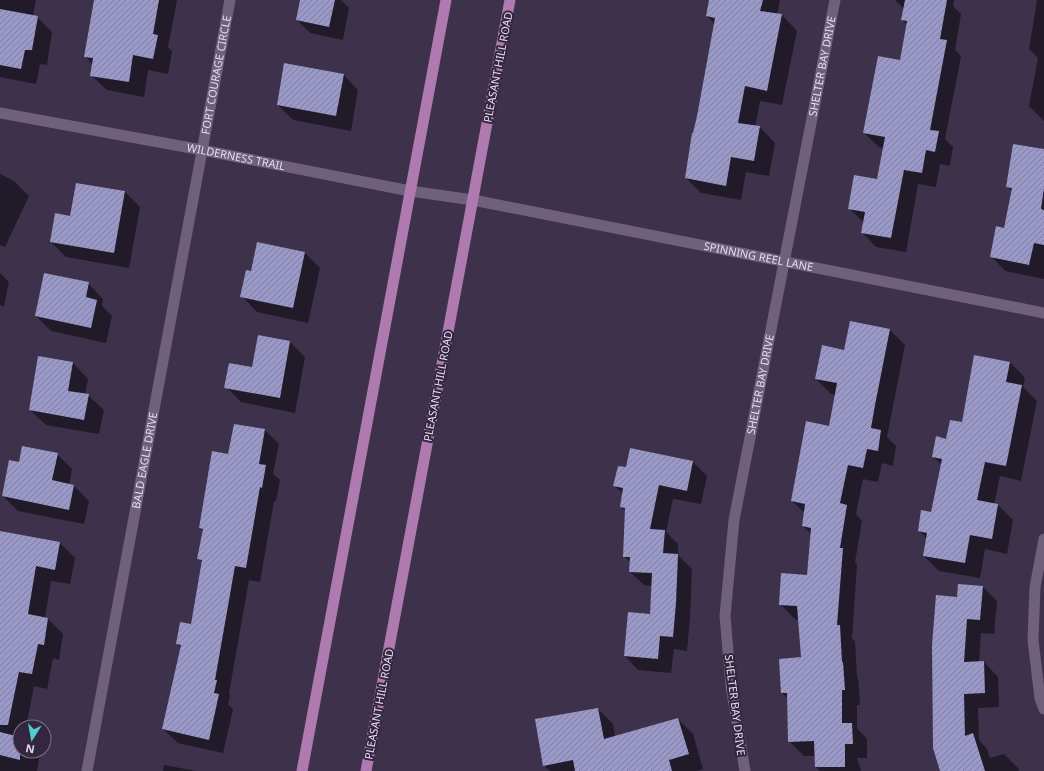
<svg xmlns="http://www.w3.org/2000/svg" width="1044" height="771" viewBox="0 0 1044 771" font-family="'Noto Sans',sans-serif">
	<defs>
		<pattern id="building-hatch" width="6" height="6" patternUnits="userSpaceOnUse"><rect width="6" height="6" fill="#9998c6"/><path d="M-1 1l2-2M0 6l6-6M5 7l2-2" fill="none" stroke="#807ea0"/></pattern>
	</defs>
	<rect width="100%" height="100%" fill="#3e314b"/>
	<g fill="#0007">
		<path d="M0 0H36L33 16 37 17 52 32 47 65 40 64 36 84 0 77Z"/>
		<path d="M96 0H177L168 47 172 51 168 74 148 70 144 97 107 90 91 75 93 65 85 56Z"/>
		<path d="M301 0H341L349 8 343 40 310 33 297 20Z"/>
		<path d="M710 0H780L777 15H782L797 31 782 105 760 101 755 127H760L775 143 769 176 746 172 741 200 701 193 686 178 693 134H694L715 24 707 16Z"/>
		<path d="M895 0H954L953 6 961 14 955 50 961 56 945 139 953 147 950 166 940 164 936 187 918 184 906 252 876 247 862 232 864 223 850 209 878 180 884 148 879 147 864 133 901 61 907 25 902 19 904 9Z"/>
		<path d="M1037 0H1044V121L1029 106 1038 58 1029 49Z"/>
		<path d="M343 74 358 90 351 131 293 120 278 105Z"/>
		<path d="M1044 148V279L1005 271 991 256 1004 229 1013 192 1008 187 1044 150Z"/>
		<path d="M0 174 14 181 29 196 5 247 0 245Z"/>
		<path d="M125 192 140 207 129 268 66 257 51 242 71 217Z"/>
		<path d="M305 253 320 268 308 323 257 312 242 296 252 272Z"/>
		<path d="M0 273 9 282 4 306 0 305Z"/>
		<path d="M88 283 103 299 102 306 112 316 106 343 51 331 36 316Z"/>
		<path d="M890 330 905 345 887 437 896 446 893 466 882 463 878 482 863 479 856 514 862 521 855 562 857 564 852 638 855 641 857 677 858 678 860 705H857V728L867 739V758H857L861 771H820L816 767V756H804L789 741 788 699 782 693 802 658 799 620 795 619 780 604 808 576 811 534 803 526 805 513 792 501 830 427 836 395 831 394 816 379 845 351Z"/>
		<path d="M290 342 305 357 295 413 241 402 226 387Z"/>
		<path d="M1010 362 1025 378 1023 387 1037 401 1021 481 1000 476 994 505H998L1013 520 1007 554 985 549 980 578 939 571 924 556 927 539 919 530 932 513 942 465 933 457 963 423Z"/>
		<path d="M73 363 88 379 85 395H88L104 410 99 434 46 425 30 410Z"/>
		<path d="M265 430 279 444 273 474 280 480 276 501H274L260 582 249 580 229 693 230 695 228 705 233 709 223 753 178 743 163 729 181 648 177 644 191 625 203 563 199 559 204 532 200 528 229 455Z"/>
		<path d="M631 449 693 462 707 476 701 504 673 499 666 532 678 544V555L692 569 690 618 687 651 674 649 671 673 638 670 625 656 650 615 652 586 644 585 630 572 631 563 624 556 626 512 621 507 623 494 614 485 627 468Z"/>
		<path d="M57 454 72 469 69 485 74 486 89 501 84 524 18 511 3 496 19 463Z"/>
		<path d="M0 532 60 543 75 558 70 584 51 581 45 618 48 619 63 634 59 660 53 658 47 689 34 686 26 727H20V751H38L40 754 37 771H0Z"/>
		<path d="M959 585 983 587 997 601 994 634 981 633 979 663 984 662 998 677 999 707 978 708 979 740 987 749 990 758 1004 754 1018 768 1019 771H939L941 770Z"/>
		<path d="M598 709 613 724 615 737 678 719 693 734 703 769 697 771H550L544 765Z"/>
		<path d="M164 765 196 771H163Z"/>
	</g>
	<g fill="url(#building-hatch)">
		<path d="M94 0H159L153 34 158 35 153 59 133 55 129 82 90 76 93 58 84 57Z"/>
		<path d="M300 0H335L329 27 296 20Z"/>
		<path d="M709 0H763L760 11 782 14 767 91 745 86 738 123 760 126 754 161 731 157 726 186 685 178 692 133H693L697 116 715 18 706 16Z"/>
		<path d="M905 0H947L940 39 947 40 930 130 939 131 935 152 926 150 922 173 904 170 891 238 861 233 865 212 848 209 854 175 877 179 885 137 863 133 878 56 900 60 907 21 901 20Z"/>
		<path d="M0 9 38 16 32 50H25L21 69 0 65Z"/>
		<path d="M284 63 344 74 336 116 277 105Z"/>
		<path d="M1013 144 1044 149V188L1041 209 1044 210V245L1034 243 1029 265 990 257 996 226 1004 228 1012 188 1006 187Z"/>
		<path d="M76 183 125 191 114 253 50 242 55 213 70 216Z"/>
		<path d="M257 242 305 252 293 308 240 297 246 270 251 271Z"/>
		<path d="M44 273 89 282 86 297 97 300 91 328 35 316Z"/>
		<path d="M850 321 890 329 875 405 871 428 881 430 878 451 867 449 863 468 848 465 840 503 847 505 840 548H843L837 625H840L842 662H843L845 690H842V723H852L853 744H845V767H815L814 741 788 742 787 693H781L779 659 801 657 797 606 779 605 781 573 807 575 811 528 802 526 805 504 791 501 806 421 829 426 837 383 815 379 822 345 844 350Z"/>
		<path d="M258 335 290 341 280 398 224 388 229 363 252 367Z"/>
		<path d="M974 355 1010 362 1006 382 1022 385 1006 466 985 462 977 500 998 504 992 539 970 535 965 563 923 556 927 533 918 531 921 510 931 512 942 459 932 457 936 436 946 439 950 420 962 422Z"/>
		<path d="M38 356 73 362 68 391 89 394 84 420 29 410Z"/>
		<path d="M234 424 265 429 259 464 266 465 262 488 260 487 246 568 235 566 215 680H217L214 693 219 694 209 740 162 729 181 645 176 644 180 622 191 624 202 560 197 559 203 529 199 528 212 451 228 454Z"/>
		<path d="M22 446 58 453 52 480 74 485 69 510 2 496 9 460 19 462Z"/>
		<path d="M630 448 693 461 687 491 659 485 650 529 665 530 663 553 678 554 676 603 673 637 660 636 658 659 624 656 628 612 650 614 652 573 629 572 630 557H623L625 508 620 507 623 488 613 486 618 466 626 467Z"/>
		<path d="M0 531 60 542 55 570 36 566 28 614 48 618 44 645 38 644 32 674 19 672 8 725H0Z"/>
		<path d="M958 584 983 586 980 620 967 619 964 662 984 661 985 693 964 694 965 736 973 733 985 771H940L933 748 932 645 936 595 957 597Z"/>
		<path d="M598 708 604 739 678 718 689 754 669 760 672 771H575L573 760 543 766 535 719Z"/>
		<path d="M0 732 20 737V760L0 755Z"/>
	</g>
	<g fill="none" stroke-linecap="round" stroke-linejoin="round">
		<g stroke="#6f607d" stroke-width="11">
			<path id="s1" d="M0 113 202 150 410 191 473 200 1044 313"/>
			<path d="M1044 539 1035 587 1033 640 1040 698 1044 709"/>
			<path id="s2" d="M87 771 230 0"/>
			<path id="s3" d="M745 771 731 686 725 616 734 520 835 0"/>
		</g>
		<g stroke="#af7ab0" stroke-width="11">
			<path d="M302 771 446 0"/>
			<path d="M366 771 510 0"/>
		</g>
	</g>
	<g text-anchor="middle" stroke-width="4" stroke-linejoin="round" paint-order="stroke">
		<g font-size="11" fill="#e5ddee" stroke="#342640">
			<text dy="4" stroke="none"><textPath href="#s3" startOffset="715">SHELTER BAY DRIVE</textPath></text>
			<text transform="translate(498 67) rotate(-79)" y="4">PLEASANT HILL ROAD</text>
			<text dy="4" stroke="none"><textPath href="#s2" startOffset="708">FORT COURAGE CIRCLE</textPath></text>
			<text dy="4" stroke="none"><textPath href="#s1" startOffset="240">WILDERNESS TRAIL</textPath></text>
			<text dy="4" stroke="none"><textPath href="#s1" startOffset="772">SPINNING REEL LANE</textPath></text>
			<text dy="4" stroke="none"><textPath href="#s3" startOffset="391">SHELTER BAY DRIVE</textPath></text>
			<text transform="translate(438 386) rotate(-79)" y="4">PLEASANT HILL ROAD</text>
			<text dy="4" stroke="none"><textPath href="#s2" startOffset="316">BALD EAGLE DRIVE</textPath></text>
			<text transform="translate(379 704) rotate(-79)" y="4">PLEASANT HILL ROAD</text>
			<text transform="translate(735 705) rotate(83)" y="4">SHELTER BAY DRIVE</text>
		</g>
	</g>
	<g transform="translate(32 739) rotate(191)"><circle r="19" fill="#342640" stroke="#7b6f86"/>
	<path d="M0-3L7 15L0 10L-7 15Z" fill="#52cdcd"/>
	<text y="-6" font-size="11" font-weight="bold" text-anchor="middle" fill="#e5ddee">N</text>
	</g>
</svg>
